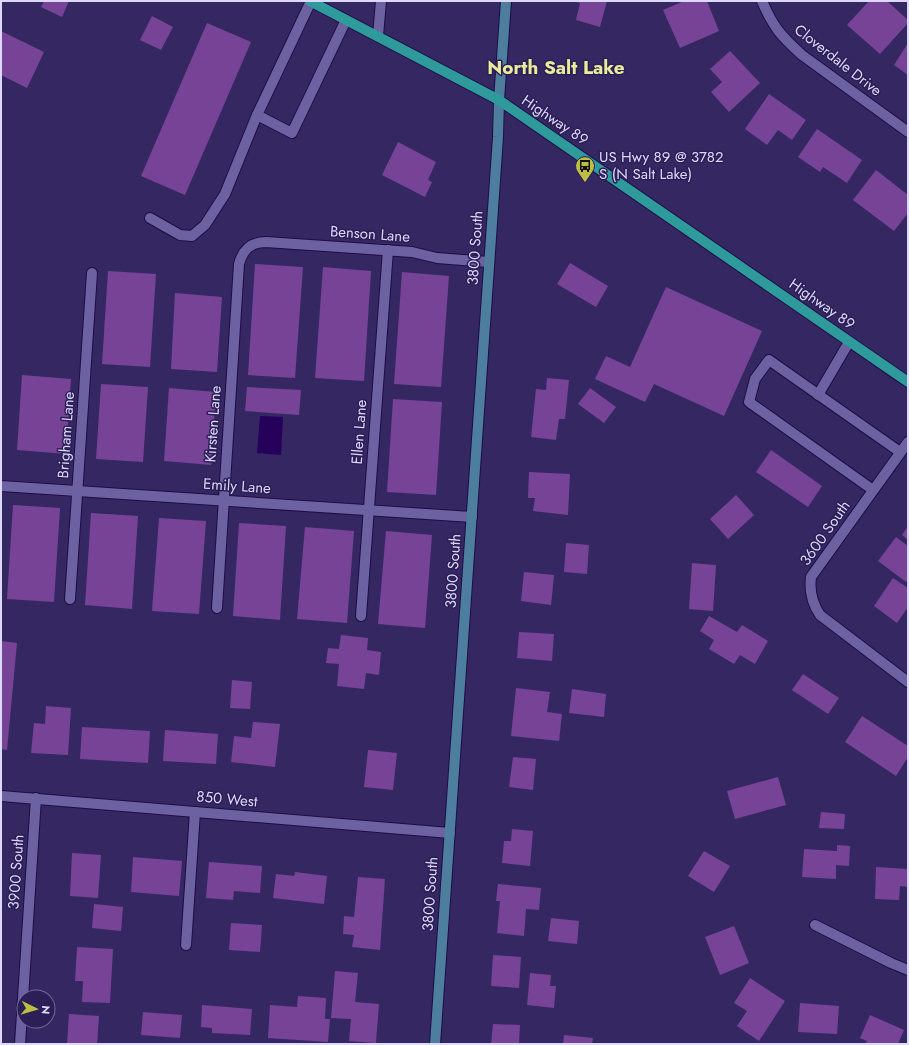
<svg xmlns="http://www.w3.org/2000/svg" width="909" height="1045" viewBox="0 0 909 1045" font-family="Jost,sans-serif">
	<rect width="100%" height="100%" fill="#352862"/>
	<path fill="#26015c" d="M260 416 283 417 281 455 257 453Z"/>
	<g fill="#764397">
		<path d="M44 1H69L62 17 41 7Z"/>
		<path d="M573 1H607L600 27 576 20 580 3Z"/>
		<path d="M684 1H707L719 31 680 48 663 10Z"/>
		<path d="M869 1H887L908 20V23L880 54 847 25Z"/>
		<path d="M152 16 173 27 161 50 140 40Z"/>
		<path d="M207 23 251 42 185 195 141 176Z"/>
		<path d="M1 31 44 52 27 88 1 75Z"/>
		<path d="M908 43V75L894 65Z"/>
		<path d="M730 51 760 83 729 112 711 92 722 82 710 69Z"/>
		<path d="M769 94 806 120 792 140 778 130 767 145 745 129Z"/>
		<path d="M817 129 862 160 847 183 823 167 820 172 798 157Z"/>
		<path d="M398 142 436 162 428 180 432 182 425 197 382 175Z"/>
		<path d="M876 170 908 195V213L894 231 853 200Z"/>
		<path d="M570 263 608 286 596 307 557 284Z"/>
		<path d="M255 264 303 267 295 378 248 375Z"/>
		<path d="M323 267 371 271 364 381 315 378Z"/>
		<path d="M108 271 156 274 150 367 102 364Z"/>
		<path d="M402 272 449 276 441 387 394 384Z"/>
		<path d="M666 287 762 331 724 416 654 384 645 402 595 379 606 356 630 367Z"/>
		<path d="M175 293 222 297 217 372 171 369Z"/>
		<path d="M22 375 71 379 66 454 17 450Z"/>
		<path d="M547 378 569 380 565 419H559L556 440 531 437 536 389 546 390Z"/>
		<path d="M101 384 148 387 143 462 96 459Z"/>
		<path d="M247 387 301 390 299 415 245 411Z"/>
		<path d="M169 388 216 392 211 465 164 461Z"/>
		<path d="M590 388 616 407 604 423 578 404Z"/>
		<path d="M393 399 442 402 436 495 387 492Z"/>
		<path d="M771 450 822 486 808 507 756 472Z"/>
		<path d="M529 472 570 474 568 515 533 511 535 498H528Z"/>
		<path d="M736 495 754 515 728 539 710 519Z"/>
		<path d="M13 505 60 508 54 602 7 599Z"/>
		<path d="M91 513 138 516 132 609 85 605Z"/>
		<path d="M159 518 206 521 199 614 152 611Z"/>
		<path d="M239 523 286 526 280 620 233 616Z"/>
		<path d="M908 526V540L902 535Z"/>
		<path d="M305 527 354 531 347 623 297 619Z"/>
		<path d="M386 531 432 535 425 628 378 624Z"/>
		<path d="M896 537 908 546V580L906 582 878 561Z"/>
		<path d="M566 543 589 545 587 574 564 572Z"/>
		<path d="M692 563 716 565 713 611 689 609Z"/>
		<path d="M524 572 554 575 551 605 521 601Z"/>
		<path d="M893 578 908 588V607L897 623 874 606Z"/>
		<path d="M709 616 737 632 742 625 768 641 755 664 740 655 734 664 709 649 714 640 700 631Z"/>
		<path d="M519 632 554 634 552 661 517 658Z"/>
		<path d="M341 635 368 638 367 650 381 652 379 675 366 673 364 689 337 686 339 664 326 663 328 648 339 649Z"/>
		<path d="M1 641 17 643 7 750 1 749Z"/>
		<path d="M803 674 839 698 828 714 792 690Z"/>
		<path d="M232 680 252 682 250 709 230 708Z"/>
		<path d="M516 688 550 692 547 712 562 714 559 741 511 736Z"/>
		<path d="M572 689 606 694 604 717 569 713Z"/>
		<path d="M46 706 71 708 68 755 31 753 34 723 45 724Z"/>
		<path d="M862 716 908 746V757L896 776 845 742Z"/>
		<path d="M253 722 280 724 275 767 231 762 234 736 251 738Z"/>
		<path d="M82 727 150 731 148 763 80 759Z"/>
		<path d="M165 730 218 734 216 764 163 761Z"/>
		<path d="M368 750 397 753 393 790 364 787Z"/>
		<path d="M513 757 536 759 533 790 509 787Z"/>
		<path d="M778 777 786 805 735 819 727 791Z"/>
		<path d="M821 812 845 814 844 829 819 828Z"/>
		<path d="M512 829 533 831 530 866 502 863 504 841H511Z"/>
		<path d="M837 845 850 846 849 866 836 865V879L802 877 804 849 837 851Z"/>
		<path d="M704 851 730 866 714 892 688 876Z"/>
		<path d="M72 853 101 855 98 898 70 896Z"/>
		<path d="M133 857 182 861 179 896 131 892Z"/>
		<path d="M209 862 262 866 260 893 234 891 233 900 206 898Z"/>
		<path d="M876 867 908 869V887L900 886 899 900 875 899Z"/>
		<path d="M295 872 327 876 324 904 273 898 276 874 294 876Z"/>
		<path d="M358 877 385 879 380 950 352 947 354 935 343 934 344 916 354 917Z"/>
		<path d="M498 884 541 888 539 910 526 909 524 936 497 933 500 901H496Z"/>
		<path d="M94 904 123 907 121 931 92 928Z"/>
		<path d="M551 918 579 921 577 944 548 941Z"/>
		<path d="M231 923 262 925 260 952 229 950Z"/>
		<path d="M734 926 749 963 720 975 705 937Z"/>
		<path d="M77 947 113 949 110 1003 82 1002 83 981H75Z"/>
		<path d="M493 955 521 957 519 988 491 986Z"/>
		<path d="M335 971 358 973 355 1002 379 1004 376 1043 349 1041 351 1019 331 1018Z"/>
		<path d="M530 973 551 975 550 986H556L554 1008 527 1005Z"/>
		<path d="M750 978 785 1001 759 1041 737 1026 747 1011 734 1003Z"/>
		<path d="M298 996 326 998 325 1019H330L328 1042 268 1038 270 1005 297 1007Z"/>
		<path d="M800 1003 839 1006 837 1034 798 1032Z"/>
		<path d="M202 1005 252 1009 250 1035 212 1033V1028L201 1027Z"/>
		<path d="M143 1012 182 1015 180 1038 141 1035Z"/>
		<path d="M69 1014 99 1016 97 1044H67Z"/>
		<path d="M870 1015 904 1030 898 1044H865L867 1041 860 1038Z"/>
		<path d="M493 1024 520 1025 519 1044H491Z"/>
		<path d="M564 1035 593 1038 592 1044H563Z"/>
	</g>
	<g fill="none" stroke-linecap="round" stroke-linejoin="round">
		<g stroke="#1e0d45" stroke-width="12">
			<g id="lane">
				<path d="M378 36 381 1"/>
				<path d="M257 115 292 133 346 20"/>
				<path d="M150 218 180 235 192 236 205 225 225 194 257 115 311 1"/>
				<path d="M818 395 849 342"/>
				<path d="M1 486 472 517"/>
				<path d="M873 490 749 402 755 379 769 360 900 452"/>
				<path d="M70 599 92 273"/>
				<path d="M217 608 239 264C243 249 251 242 266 242L412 252 437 258 489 262"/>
				<path d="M361 616 388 250"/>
				<path d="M186 945 195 812"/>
			</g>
		</g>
		<g stroke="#1e0d45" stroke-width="12">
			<g id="street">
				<path d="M762 1C773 27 781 36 802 55L908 132"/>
				<path d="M908 442 811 577C809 592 812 603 820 615L908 682"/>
				<path d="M1 796 450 833"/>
				<path d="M815 925 891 963 908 970"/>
				<path d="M20 1044 36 798"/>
			</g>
		</g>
		<g stroke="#1e0d45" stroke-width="12">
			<path id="secondary" d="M435 1044 498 137 499 100 506 1"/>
		</g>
		<g stroke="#1e0d45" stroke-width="12">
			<path id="primary" d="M310 1 499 100 908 382"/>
		</g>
		<use href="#lane" stroke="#6c61a1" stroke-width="10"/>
		<use href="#street" stroke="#6c61a1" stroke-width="10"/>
		<use href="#secondary" stroke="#4d7e9e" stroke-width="10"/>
		<use href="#primary" stroke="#2e9a9b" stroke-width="10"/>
	</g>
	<defs>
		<g id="bus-pin" transform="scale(1)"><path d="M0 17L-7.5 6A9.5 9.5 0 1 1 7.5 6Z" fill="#bdbf43" stroke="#2c1e56"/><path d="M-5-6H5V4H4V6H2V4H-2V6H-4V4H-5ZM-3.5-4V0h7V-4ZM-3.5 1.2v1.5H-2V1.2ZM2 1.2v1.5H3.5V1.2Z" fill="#111"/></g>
	</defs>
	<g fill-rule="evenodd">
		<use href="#bus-pin" x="585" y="166"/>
	</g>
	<g text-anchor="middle" stroke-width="3" stroke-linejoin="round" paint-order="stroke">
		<g font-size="15" fill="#ddd9fd" stroke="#2c1e56">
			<text transform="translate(838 60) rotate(38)" y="5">Cloverdale Drive</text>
			<text transform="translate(555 120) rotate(34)" y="5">Highway 89</text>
			<text transform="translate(370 234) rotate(4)" y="5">Benson Lane</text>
			<text transform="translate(475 248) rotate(-86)" y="5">3800 South</text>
			<text transform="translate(822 304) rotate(35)" y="5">Highway 89</text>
			<text transform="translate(213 424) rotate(-86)" y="5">Kirsten Lane</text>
			<text transform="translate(359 432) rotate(-86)" y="5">Ellen Lane</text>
			<text transform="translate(66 435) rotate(-86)" y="5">Brigham Lane</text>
			<text transform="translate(237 486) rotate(4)" y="5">Emily Lane</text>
			<text transform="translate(825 533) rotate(-55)" y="5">3600 South</text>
			<text transform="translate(453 571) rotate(-86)" y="5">3800 South</text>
			<text transform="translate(227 799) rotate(5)" y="5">850 West</text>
			<text transform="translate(16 872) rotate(-86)" y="5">3900 South</text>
			<text transform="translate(430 894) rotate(-86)" y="5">3800 South</text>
		</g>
		<g font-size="15" fill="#ddd9fd" stroke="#2c1e56" text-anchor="start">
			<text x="599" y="162">US Hwy 89 @ 3782<tspan x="599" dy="17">S (N Salt Lake)</tspan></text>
		</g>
		<g font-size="19" font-weight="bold" fill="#e8eb9c" stroke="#2c1e56">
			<text x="556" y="74">North Salt Lake</text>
		</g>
	</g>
	<rect width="909" height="1045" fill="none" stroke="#ddd9fd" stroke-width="4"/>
	<g transform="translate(36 1009) rotate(95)"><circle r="19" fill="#2c1e56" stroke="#736999"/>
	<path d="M0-3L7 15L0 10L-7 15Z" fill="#bdbf43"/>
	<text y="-6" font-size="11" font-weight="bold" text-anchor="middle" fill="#ddd9fd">N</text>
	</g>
</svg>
